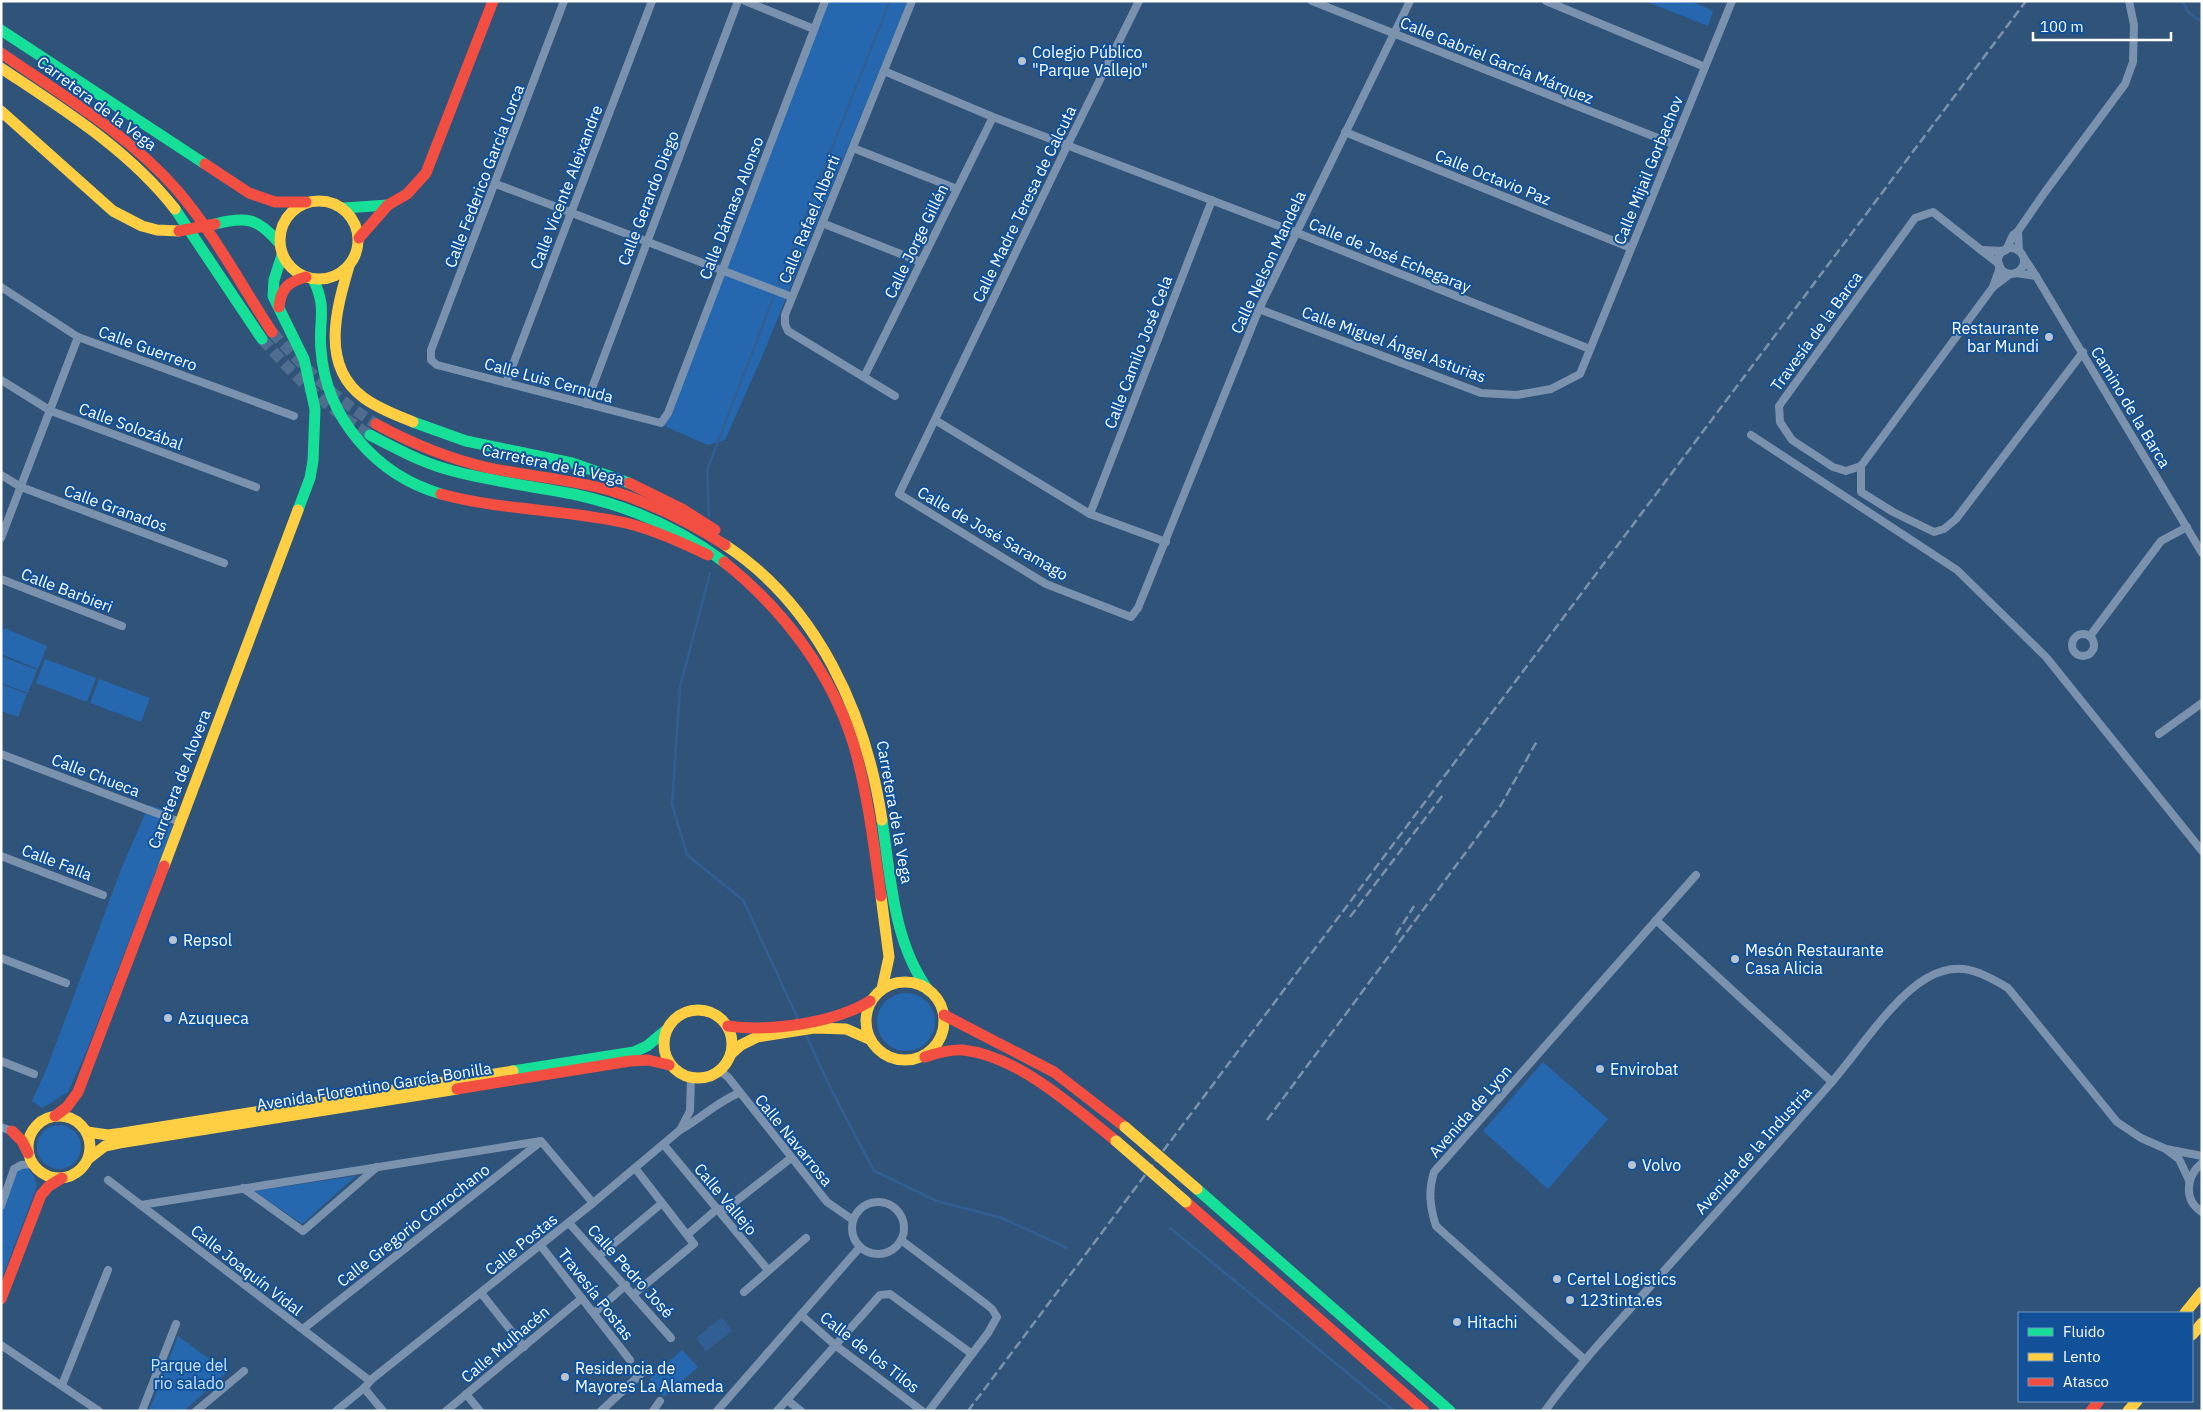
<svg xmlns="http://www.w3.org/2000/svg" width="2203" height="1412" viewBox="0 0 2203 1412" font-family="'IBM Plex Sans',sans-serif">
	<rect width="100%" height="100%" fill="#30537a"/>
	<g fill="#2568b0">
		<path d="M827 1H908L761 359 725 440 708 445 664 426Z"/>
		<path d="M1645 1H1691L1713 11 1708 26Z"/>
		<path d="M4 628 47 646 38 669 1 654V635Z"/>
		<path d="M1 656 37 670 28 693 1 683Z"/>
		<path d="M45 659 96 678 87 702 36 683Z"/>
		<path d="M99 679 150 698 141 722 90 703Z"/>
		<path d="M1 684 27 694 18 717 1 711Z"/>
		<path d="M149 805 162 809 173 827 87 1050 68 1092 42 1108 32 1101 47 1068 122 867Z"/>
		<circle cx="906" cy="1022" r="29"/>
		<path d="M1543 1062 1608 1119 1548 1189 1483 1131Z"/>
		<circle cx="59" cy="1147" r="22"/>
		<path d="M25 1164 34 1176 37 1186 1 1281V1213L18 1167Z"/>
		<path d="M356 1176 302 1224 254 1191Z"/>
		<path d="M178 1336 227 1372 184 1411H149Z"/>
		<path d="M682 1350 698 1367 664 1397 649 1379Z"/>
	</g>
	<path fill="#325f93" d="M722 1317 732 1331 706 1351 696 1338Z"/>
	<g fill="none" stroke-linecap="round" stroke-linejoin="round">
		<g stroke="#325f93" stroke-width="2.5">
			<path d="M2182 1 2189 13 2202 22"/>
			<path d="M778 285 890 1"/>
			<path d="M709 516 707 470 774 296"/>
			<path d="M710 573 680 687 672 804 687 855 743 900 798 1019"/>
			<path d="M805 1033 833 1093 874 1171 937 1201 1002 1218 1067 1248"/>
			<path d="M1170 1228 1394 1411"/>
		</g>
		<g stroke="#4f6d8e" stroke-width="11" stroke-dasharray="11 5.5" stroke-linecap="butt">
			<path d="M272 332C305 368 334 398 376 424"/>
			<path d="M262 339C297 378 325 407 370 435"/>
		</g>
		<g stroke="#7a92ad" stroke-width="8">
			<path d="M564 1 431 350V360L437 365 661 423 668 413 825 1"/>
			<path d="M745 1 814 29"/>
			<path d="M1139 1 1068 144 899 494 1046 584 1131 617 1138 608 1259 309 1410 1"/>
			<path d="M1312 1 1673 144"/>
			<path d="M1546 1 1705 67"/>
			<path d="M884 71 993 117 1295 232 1590 349"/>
			<path d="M1345 132 1631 248"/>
			<path d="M853 148 957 189"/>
			<path d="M496 184 792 297"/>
			<path d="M822 223 921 262"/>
			<path d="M2018 231 2045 192 2125 84 2133 62 2134 25 2129 1"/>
			<circle cx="2011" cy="261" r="13"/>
			<path d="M1981 250 1933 212 1915 218 1779 406 1780 422 1792 440 1833 467 1846 471 1861 466 1993 287"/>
			<path d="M2006 250 2013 235 2018 231 2019 251"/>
			<path d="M1999 264 1981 250 2004 251"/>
			<path d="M2000 267 1993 287 2010 274"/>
			<path d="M2016 273 2036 276 2024 258"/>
			<path d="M2036 276 2202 553"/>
			<path d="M1 287 78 337 294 416"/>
			<path d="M1259 309 1481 393 1517 395 1551 389 1580 374 1732 1"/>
			<path d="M864 377 993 117"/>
			<path d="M1 380 51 411 256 487"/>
			<path d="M506 383 652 1"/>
			<path d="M895 396 788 331 785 324V315L912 1"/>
			<path d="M586 404 738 1"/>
			<path d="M935 420 1090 514 1166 542"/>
			<path d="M1751 435 1957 570 2046 657 2202 851"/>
			<path d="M1861 466V492L1893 512 1934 532 1944 529 1956 519 2083 352"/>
			<path d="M1 475 21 487 224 563"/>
			<path d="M1090 514 1212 200"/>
			<path d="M1 538 78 337"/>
			<path d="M1 579 122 626"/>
			<circle cx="2083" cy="645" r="11"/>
			<path d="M2090 636 2161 541 2187 527"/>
			<path d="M2159 734 2202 703"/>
			<path d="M1 754 180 822"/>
			<path d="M1 856 103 895"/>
			<path d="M1656 920 1832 1082"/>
			<path d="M1 958 66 983"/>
			<path d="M1 1061 34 1074"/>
			<path d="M720 1071 728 1077 827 1202 853 1220"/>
			<path d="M1 1127 12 1131"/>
			<path d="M680 1130C702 1118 715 1103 739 1093"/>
			<path d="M664 1145 768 1270"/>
			<path d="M2167 1150 2179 1159 2189 1180"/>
			<path d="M2202 1163C2186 1176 2183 1200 2202 1212"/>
			<path d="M108 1180 370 1381"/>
			<path d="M243 1188 303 1231 377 1167"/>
			<circle cx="878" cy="1228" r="26"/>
			<path d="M141 1205 541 1141 593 1203"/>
			<path d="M1 1206 14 1169 21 1165 33 1164"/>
			<path d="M569 1223 671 1338"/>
			<path d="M687 1235 717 1209H726L791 1158"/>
			<path d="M901 1240 986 1304 992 1309 997 1317 988 1333 929 1411"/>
			<path d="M541 1246 630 1360"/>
			<path d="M599 1256 661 1204"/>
			<path d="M744 1292 806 1238"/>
			<path d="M481 1293 524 1347"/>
			<path d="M634 1294 694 1244 635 1168"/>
			<path d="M594 1313 626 1285"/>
			<path d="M801 1315 835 1345 922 1411"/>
			<path d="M303 1329 539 1143"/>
			<path d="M1 1345 99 1411"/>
			<path d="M1585 1360 1436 1226C1430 1207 1428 1192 1434 1172L1696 875"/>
			<path d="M62 1385 108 1270"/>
			<path d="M364 1388 383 1411"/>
			<path d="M466 1394 480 1411"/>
			<path d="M787 1400 801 1411"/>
			<path d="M142 1411 176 1324"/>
			<path d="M196 1411 244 1371"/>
			<path d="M336 1411 364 1388 372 1379 593 1203 680 1130 690 1111 691 1078"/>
			<path d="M446 1411 582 1298"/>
			<path d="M601 1411 642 1373"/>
			<path d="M653 1411 660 1401"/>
			<path d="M717 1411 860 1247"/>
			<path d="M777 1411 880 1295 890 1294 972 1354"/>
			<path d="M1545 1411C1578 1365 1618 1323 1655 1281 1714 1215 1773 1150 1831 1083 1858 1052 1893 997 1927 978 1958 960 1980 971 2008 988L2117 1122 2141 1138 2166 1149 2202 1156"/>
		</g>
		<g stroke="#16e098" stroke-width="11">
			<path d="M1 30 205 164"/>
			<path d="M344 208 388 205"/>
			<path d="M175 209 262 339"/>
			<path d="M215 224C246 216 258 218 279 243"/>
			<path d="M282 255 274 280 273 296 304 359 315 409 313 461 310 478 298 510"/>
			<path d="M313 279C328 309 318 320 321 350 326 418 376 475 441 494"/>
			<path d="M413 422 466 441 572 463 629 483"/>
			<path d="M370 435C395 448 419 461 446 469 488 481 531 486 573 494 629 506 678 527 724 562"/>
			<path d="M882 820C891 879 893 941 928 990"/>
			<path d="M513 1071 634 1052 647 1046 665 1031"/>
			<path d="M1197 1189 1450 1411"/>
		</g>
		<g stroke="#ffcf43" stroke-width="11">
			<path d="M1 68C64 110 128 149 175 209"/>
			<path d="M1 111 113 211 142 226 157 230 179 231"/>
			<circle cx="319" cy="240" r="39"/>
			<path d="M349 266C336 310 320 366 364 398 379 409 396 415 413 422"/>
			<path d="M725 545C818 606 866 714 882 820"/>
			<path d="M164 866 298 510"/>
			<path d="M881 896 889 957 882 989"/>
			<circle cx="905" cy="1021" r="39"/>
			<circle cx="698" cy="1044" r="34"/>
			<path d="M731 1054 741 1045 757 1037 814 1028 846 1029 869 1039"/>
			<circle cx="59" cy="1147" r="31"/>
			<path d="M87 1132 108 1135 123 1133 513 1071"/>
			<path d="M88 1159 105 1146 119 1143 457 1089"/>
			<path d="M2185 1313 2202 1292"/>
			<path d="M2192 1335 2202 1323"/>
			<path d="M2128 1411 2137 1401"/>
		</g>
		<g stroke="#f24e42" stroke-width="11">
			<path d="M1 53C62 95 128 134 177 190 214 233 241 285 272 332"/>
			<path d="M205 164 249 193 275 202H306"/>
			<path d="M359 238 388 205 407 194 426 173 493 1"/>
			<path d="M279 307C281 288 288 282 306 277"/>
			<path d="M376 424C411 443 447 458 485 467 526 476 569 479 609 490 651 503 688 521 725 545"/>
			<path d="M629 483 682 509 715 530"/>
			<path d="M441 494C503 511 567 509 630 524 657 531 683 543 708 555"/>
			<path d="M724 562C783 609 832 673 854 746 868 795 874 846 881 896"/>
			<path d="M944 1015 1054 1072 1125 1127"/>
			<path d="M728 1026C769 1032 835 1023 870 1001"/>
			<path d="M925 1057C937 1053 950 1049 963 1050 1018 1056 1074 1107 1116 1141"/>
			<path d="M457 1089 630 1061 648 1060 669 1065"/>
			<path d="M55 1116 67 1107 78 1092 164 866"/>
			<path d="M12 1131 22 1141 28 1153"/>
			<path d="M1186 1202 1424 1411"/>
			<path d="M1 1299 41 1195 49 1186 62 1178"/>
			<path d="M2091 1411 2099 1401"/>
		</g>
		<g stroke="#7b92ab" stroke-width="2.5" stroke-dasharray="9 4" stroke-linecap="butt">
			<path d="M1350 917 1443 795"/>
			<path d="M1396 935 1414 906"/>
			<path d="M1267 1120 1501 805 1537 741"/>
			<path d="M968 1411 2026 1"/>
		</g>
		<g stroke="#ffcf43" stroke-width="11">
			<path d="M1125 1127 1197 1189"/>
			<path d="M1116 1141 1186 1202"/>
		</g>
		<path stroke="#f24e42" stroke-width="11" d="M179 231 215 224"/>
	</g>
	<g fill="#b7c3d0" stroke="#10519a" stroke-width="2">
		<circle cx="1022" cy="61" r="5"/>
		<circle cx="2049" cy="337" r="5"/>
		<circle cx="173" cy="940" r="5"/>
		<circle cx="1735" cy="959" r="5"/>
		<circle cx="168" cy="1018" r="5"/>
		<circle cx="1600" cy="1069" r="5"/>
		<circle cx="1632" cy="1165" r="5"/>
		<circle cx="1557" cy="1279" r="5"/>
		<circle cx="1570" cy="1300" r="5"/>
		<circle cx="1457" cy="1322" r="5"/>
		<circle cx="565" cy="1377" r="5"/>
	</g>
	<g text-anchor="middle" stroke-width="4" stroke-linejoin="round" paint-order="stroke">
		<g font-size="16" fill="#fff" stroke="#10519a" text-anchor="start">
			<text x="1032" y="58">Colegio Público<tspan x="1032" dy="18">"Parque Vallejo"</tspan></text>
			<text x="2039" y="334" text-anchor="end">Restaurante<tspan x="2039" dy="18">bar Mundi</tspan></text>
			<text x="183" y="946">Repsol</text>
			<text x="1745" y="956">Mesón Restaurante<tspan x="1745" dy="18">Casa Alicia</tspan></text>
			<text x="178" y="1024">Azuqueca</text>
			<text x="1610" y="1075">Envirobat</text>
			<text x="1642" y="1171">Volvo</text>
			<text x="1567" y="1285">Certel Logistics</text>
			<text x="1580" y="1306">123tinta.es</text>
			<text x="1467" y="1328">Hitachi</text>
			<text x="575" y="1374">Residencia de<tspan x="575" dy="18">Mayores La Alameda</tspan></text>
		</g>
		<g font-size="16" fill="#fff" stroke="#10519a">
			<text transform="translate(1497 60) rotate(22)" y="6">Calle Gabriel García Márquez</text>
			<text transform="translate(97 103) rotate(37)" y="6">Carretera de la Vega</text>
			<text transform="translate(1648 170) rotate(-68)" y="6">Calle Mijail Gorbachov</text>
			<text transform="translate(484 176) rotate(-69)" y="6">Calle Federico García Lorca</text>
			<text transform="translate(1493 177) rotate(22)" y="6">Calle Octavio Paz</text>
			<text transform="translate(566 187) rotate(-69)" y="6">Calle Vicente Aleixandre</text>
			<text transform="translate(648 198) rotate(-69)" y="6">Calle Gerardo Diego</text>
			<text transform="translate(1024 204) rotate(-64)" y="6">Calle Madre Teresa de Calcuta</text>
			<text transform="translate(731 208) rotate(-69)" y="6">Calle Dámaso Alonso</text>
			<text transform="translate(809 219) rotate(-68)" y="6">Calle Rafael Alberti</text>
			<text transform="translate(916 241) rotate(-64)" y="6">Calle Jorge Gillén</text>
			<text transform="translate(1390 255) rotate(22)" y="6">Calle de José Echegaray</text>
			<text transform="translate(1268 262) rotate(-65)" y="6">Calle Nelson Mandela</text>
			<text transform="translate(1816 331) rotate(-54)" y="6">Travesía de la Barca</text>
			<text transform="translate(1394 344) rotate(20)" y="6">Calle Miguel Ángel Asturias</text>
			<text transform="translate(148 348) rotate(20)" y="6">Calle Guerrero</text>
			<text transform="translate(1138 352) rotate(-69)" y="6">Calle Camilo José Cela</text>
			<text transform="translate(549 380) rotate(15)" y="6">Calle Luis Cernuda</text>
			<text transform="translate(2131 407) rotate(59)" y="6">Camino de la Barca</text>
			<text transform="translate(131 426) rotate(20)" y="6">Calle Solozábal</text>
			<text transform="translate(553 464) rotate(12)" y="6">Carretera de la Vega</text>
			<text transform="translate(116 508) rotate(20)" y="6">Calle Granados</text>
			<text transform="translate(993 533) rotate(30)" y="6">Calle de José Saramago</text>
			<text transform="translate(67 590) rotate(21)" y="6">Calle Barbieri</text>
			<text transform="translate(96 775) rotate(21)" y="6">Calle Chueca</text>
			<text transform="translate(179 779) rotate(-69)" y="6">Carretera de Alovera</text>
			<text transform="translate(895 812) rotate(80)" y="6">Carretera de la Vega</text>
			<text transform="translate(57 862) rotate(21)" y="6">Calle Falla</text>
			<text transform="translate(374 1086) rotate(-9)" y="6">Avenida Florentino García Bonilla</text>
			<text transform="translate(1470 1111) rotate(-49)" y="6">Avenida de Lyon</text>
			<text transform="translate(794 1140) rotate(51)" y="6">Calle Navarrosa</text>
			<text transform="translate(1753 1150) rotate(-48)" y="6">Avenida de la Industria</text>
			<text transform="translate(726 1199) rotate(50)" y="6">Calle Vallejo</text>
			<text transform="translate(413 1225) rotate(-38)" y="6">Calle Gregorio Corrochano</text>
			<text transform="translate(521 1244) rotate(-39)" y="6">Calle Postas</text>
			<text transform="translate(247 1270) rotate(38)" y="6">Calle Joaquín Vidal</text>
			<text transform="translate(631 1271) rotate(48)" y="6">Calle Pedro José</text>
			<text transform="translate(596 1294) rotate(52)" y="6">Travesía Postas</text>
			<text transform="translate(505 1344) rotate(-40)" y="6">Calle Mulhacén</text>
			<text transform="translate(870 1352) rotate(38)" y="6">Calle de los Tilos</text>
		</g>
		<g font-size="16" fill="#cbe4fe" stroke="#10519a">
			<text x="189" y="1371">Parque del<tspan x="189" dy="18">rio salado</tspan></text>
		</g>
	</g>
	<rect width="2203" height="1412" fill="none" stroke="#ffffff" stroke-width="5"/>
	<rect x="2018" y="1312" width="175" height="90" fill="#10519a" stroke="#7097c2"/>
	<rect x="2028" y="1328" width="25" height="8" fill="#16e098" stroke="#7097c2"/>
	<text x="2063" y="1337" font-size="15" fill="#ffffff">Fluido</text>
	<rect x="2028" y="1353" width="25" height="8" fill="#ffcf43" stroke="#7097c2"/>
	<text x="2063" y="1362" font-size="15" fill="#ffffff">Lento</text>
	<rect x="2028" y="1378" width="25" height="8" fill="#f24e42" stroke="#7097c2"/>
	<text x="2063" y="1387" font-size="15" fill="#ffffff">Atasco</text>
	<path d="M2033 32v8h138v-8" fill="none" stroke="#ffffff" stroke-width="2.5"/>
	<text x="2040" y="32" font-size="15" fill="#ffffff" stroke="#10519a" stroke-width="4" paint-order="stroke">100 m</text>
</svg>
